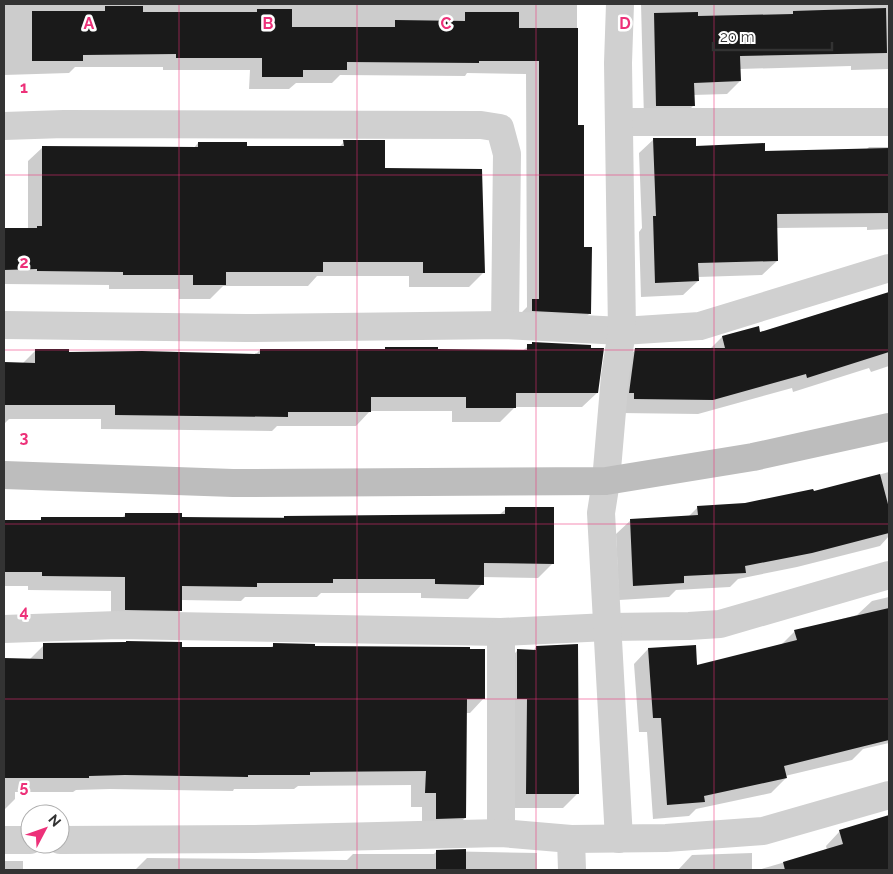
<svg xmlns="http://www.w3.org/2000/svg" width="893" height="874" viewBox="0 0 893 874" font-family="Raleway,sans-serif">
	<rect width="100%" height="100%" fill="#fff"/>
	<g fill="#0003">
		<path d="M4 4H577V126L582 248 590 313 577 326 520 314 527 307 526 74 467 73 465 76 340 75 332 83H296L289 89H249L250 70H163V67H75L69 73 4 75Z"/>
		<path d="M632 4H889V69L851 70V66L739 69 740 81 727 94 693 95V106L680 119H644L641 4Z"/>
		<path d="M654 139 695 147 764 152 867 149 869 147H889V229L867 230V227L776 228 777 261 762 275 698 277V281L683 295 641 297 639 232 642 228 639 153Z"/>
		<path d="M344 142 384 169 483 273 469 287H409V276H317L308 286H223L210 299H179V289H109V285L4 284V229H28V161L43 147 193 149 198 143 246 147H339Z"/>
		<path d="M889 293V366L871 372 869 368 793 392 792 388 698 414 620 413 621 364 636 349H710L722 337 759 333Z"/>
		<path d="M533 343 597 393 582 407H515L500 422H452V411H370L356 426H277L272 431 101 429V419H9L4 424V364H22L36 350 68 353 255 355 260 350H383L385 349 522 351Z"/>
		<path d="M889 472V536L880 546 797 567 738 579 730 587 676 590 669 597 619 600 616 534 631 520 688 517 698 507 745 504 813 493Z"/>
		<path d="M506 509 553 563 538 578 482 577V584L468 599 421 598V593H321L317 597H245L241 601 181 600V610L166 625 111 624V591L28 590V586H4V521H39L42 519H121L126 514 181 518 499 515Z"/>
		<path d="M889 597V743L863 749 852 760 785 776 786 778 771 793 696 809 689 816 653 819 647 732H639L634 664 648 649 696 667 780 646 795 631 857 615 872 601Z"/>
		<path d="M44 645 181 648H270L274 645 314 647 484 698 470 713H465V818L450 832 422 833V807H411V785L298 786 294 789H234L233 791 110 789 76 790 73 792H15V799L4 810V659L29 660Z"/>
		<path d="M536 647 577 794 563 808H512L503 665 517 651H533Z"/>
		<path d="M889 817V870H758L827 850 826 846 840 831Z"/>
		<path d="M437 851 537 853V870H135L147 858 347 860 353 854H434Z"/>
		<path d="M752 853V870H678L692 855Z"/>
		<rect x="4" y="861" width="19" height="9"/>
	</g>
	<g fill="#1a1a1a">
		<path d="M105 6H143V12H257V9H292V27H395V20L465 21V12H519V28H578V125H584V247H592L591 314 532 311V299H539V61H479V63L347 62V70H303V77H262V58H176V54L83 55V61H32V11H105Z"/>
		<path d="M886 8 887 53 740 56 741 81 694 83 695 106H656L654 13 698 12V16L793 14V11Z"/>
		<path d="M653 138H696V146L765 143V151L889 148V213L777 214 778 261 698 263 699 281 655 283 653 216H656Z"/>
		<path d="M343 140H385V168L482 169 485 273H423V262H323V272H226V285H193V275H123V272L37 271V269L4 270V228H37V226H42V146L198 147V142H247V146H344Z"/>
		<path d="M889 292V352L807 378 806 374 713 400 634 399V393H629L635 348H725L722 336 759 326 760 332Z"/>
		<path d="M532 342 591 345V348H604L598 393H516V408H466V397H371V412H288V417L115 415V405H4V362L35 363V349H69V352L142 351 260 354V349H385V347H438V349L527 350V344H532Z"/>
		<path d="M880 474 889 508V533L812 553 745 566 746 573 684 576V583L633 586 630 519 698 515 697 506 745 503 813 489 814 491Z"/>
		<path d="M505 507H554V564L484 563V585L435 584V579H333V583H257V587L182 586V611L125 610V577L42 576V572H4V520H41V517H125V513H182V517L284 518V516L505 514Z"/>
		<path d="M889 608V740L784 766 787 778 704 796 705 802 667 805 661 718H653L648 648 696 645 697 665 797 640 794 630Z"/>
		<path d="M126 641 182 642V647H273V643L315 644V646L470 647V649H485V699H467L466 818 436 819V793H425L426 771 310 772V775H248V777L125 775 89 776V778H4V658L43 659V643L126 642Z"/>
		<path d="M578 644 579 794H526L527 699H517V649L536 650V646Z"/>
		<path d="M889 815V870H785L783 862 843 844 839 830Z"/>
		<path d="M466 849V870H436V850Z"/>
	</g>
	<g fill="none" stroke-linecap="round" stroke-linejoin="round">
		<g stroke="#d0d0d0" stroke-width="28">
			<path d="M619 122H889"/>
			<path d="M4 126 64 124 481 125 500 128 507 154 505 325"/>
			<path d="M4 325 246 328 505 325 622 331 700 326 889 268"/>
			<path d="M4 629 118 625 501 632 608 627 689 626 720 624 889 575"/>
			<path d="M501 632V833"/>
			<path d="M571 839 572 870"/>
			<path d="M619 839 601 513 606 481 615 376 622 331 618 63 620 4"/>
			<path d="M4 840H30"/>
			<path d="M60 840 253 839 501 833 571 839 666 838 763 831 889 795"/>
		</g>
		<path stroke="#bdbdbd" stroke-width="28" d="M4 475 233 483 606 481 753 457 889 427"/>
	</g>
	<path fill="none" stroke="#ed3179" stroke-width="1" stroke-opacity="0.55" d="M179 4V870M357 4V870M536 4V870M714 4V870M4 175H889M4 350H889M4 524H889M4 699H889"/>
	<g font-size="16" text-anchor="middle" font-weight="bold" fill="#ed3179" stroke="#fff" stroke-width="5" stroke-linejoin="round" paint-order="stroke">
		<text x="89" y="29">A</text>
		<text x="268" y="29">B</text>
		<text x="446" y="29">C</text>
		<text x="625" y="29">D</text>
		<text x="24" y="93">1</text>
		<text x="24" y="268">2</text>
		<text x="24" y="443">3</text>
		<text x="24" y="617">4</text>
		<text x="24" y="792">5</text>
	</g>
	<rect width="893" height="874" fill="none" stroke="#333333" stroke-width="10"/>
	<g transform="translate(45 829) rotate(49)"><circle r="24" fill="#ffffff" stroke="#adadad"/>
	<path d="M0-4L9 19L0 12L-9 19Z" fill="#ed3179"/>
	<text y="-8" font-size="14" font-weight="bold" text-anchor="middle" fill="#333333">N</text>
	</g>
	<path d="M713 42v8h119v-8" fill="none" stroke="#333333" stroke-width="2.5"/>
	<text x="720" y="42" font-size="15" fill="#333333" stroke="#ffffff" stroke-width="4" paint-order="stroke">20 m</text>
</svg>
